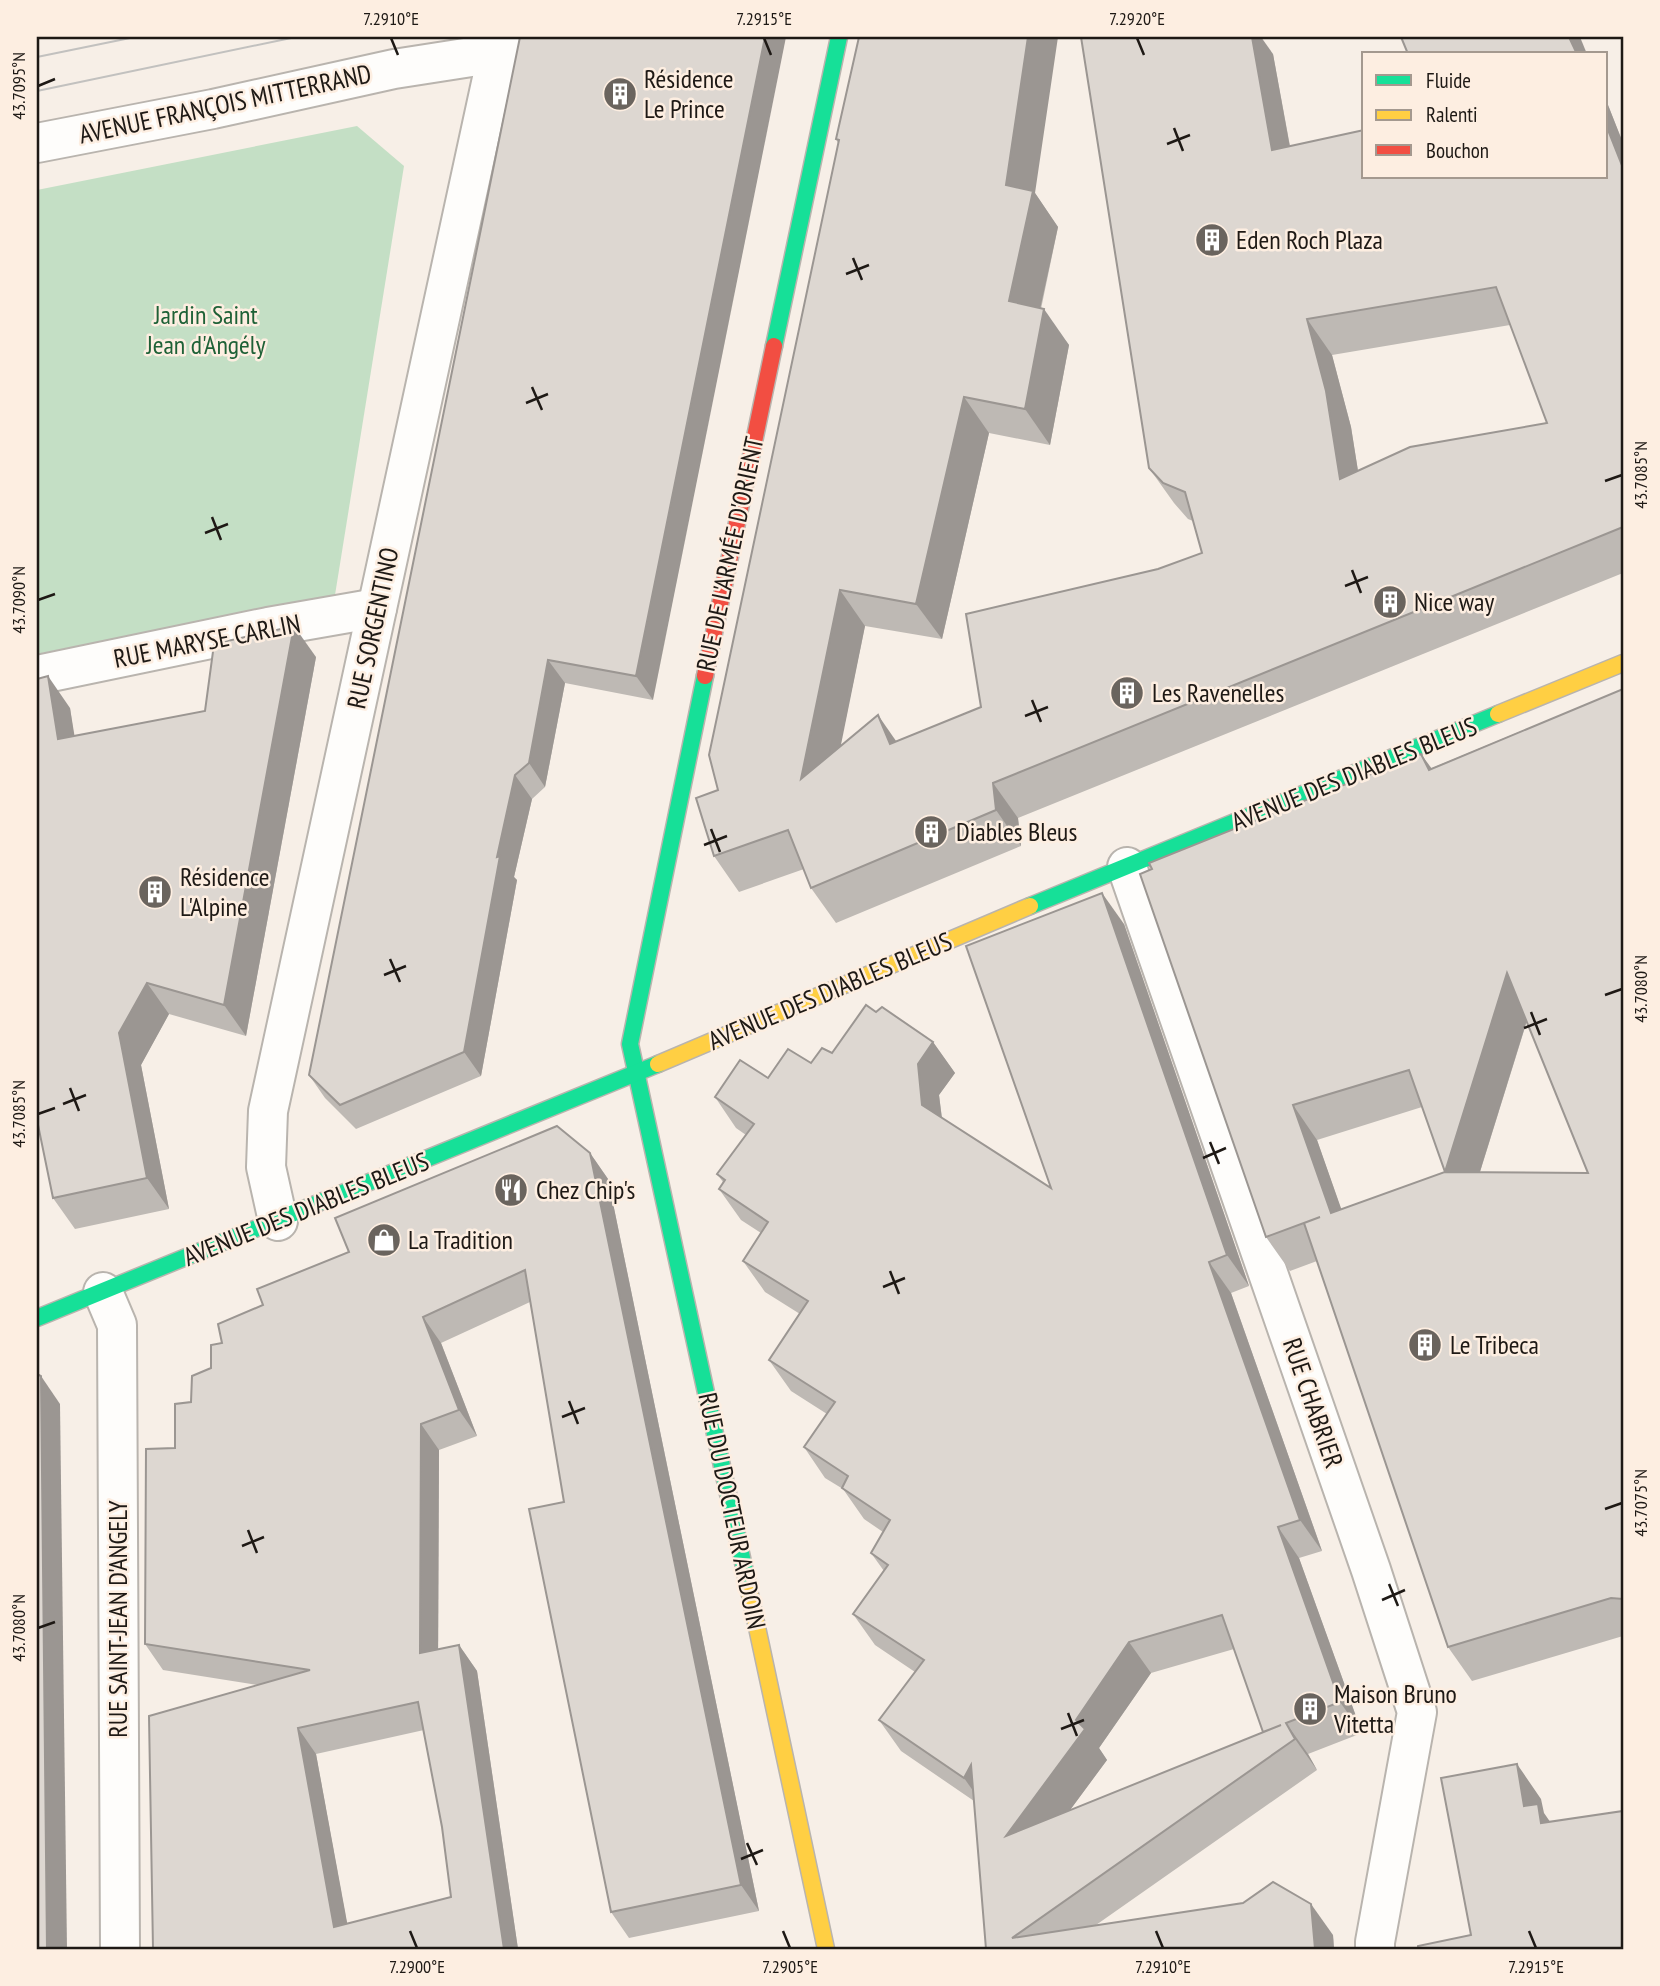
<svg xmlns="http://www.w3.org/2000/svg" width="1660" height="1986" viewBox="0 0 1660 1986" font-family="'PT Sans Narrow',sans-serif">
	<rect width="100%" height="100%" fill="#f7efe7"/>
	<path fill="#c4dfc5" d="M357 126 404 166 335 595 37 654V190Z"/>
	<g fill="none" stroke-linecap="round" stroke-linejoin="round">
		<g stroke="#b9b4ae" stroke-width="42">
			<g id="street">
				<path d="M37 143 213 109 394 69 497 53"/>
				<path d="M37 675 268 627 377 608"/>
				<path d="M1127 867 1371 1570 1417 1712 1375 1942V1949"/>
				<path d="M278 1221 266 1167 268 1111 501 37"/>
				<path d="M103 1292 117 1325 120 1949"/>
			</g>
		</g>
		<g stroke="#b9b4ae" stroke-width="19">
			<g id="fast">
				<path d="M774 346 839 37"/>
				<path d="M705 676 630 1044 749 1590"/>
				<path d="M1030 906 1498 714"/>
				<path d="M37 1318 658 1064"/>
			</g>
		</g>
		<g stroke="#b9b4ae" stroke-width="19">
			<g id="slow">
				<path d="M1498 714 1623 663"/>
				<path d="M658 1064 1030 906"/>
				<path d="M749 1590 826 1949"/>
			</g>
		</g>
		<g stroke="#b9b4ae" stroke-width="19">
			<path id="jam" d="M705 676 774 346"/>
		</g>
		<use href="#street" stroke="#fefdfb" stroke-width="38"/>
		<use href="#fast" stroke="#16e098" stroke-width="16"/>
		<use href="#slow" stroke="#ffcf43" stroke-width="16"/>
		<use href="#jam" stroke="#f24e42" stroke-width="16"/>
		<g stroke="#c2c1bf" stroke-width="2">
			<path d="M37 57 135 37"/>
			<path d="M37 91 296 37"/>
		</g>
	</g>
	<g fill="#beb9b4" fill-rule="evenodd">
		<path d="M520 37 653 700 565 683 545 787 532 799 514 877 517 880 481 1076 356 1129 325 1098 309 1075Z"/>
		<path d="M1273 54 1290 146 1606 177V100L1623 143V573L1018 818 1021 846 836 923 811 888 804 869 739 892 714 856 718 790 838 143 836 139 1035 193 1058 227 1041 309 1069 345 1050 445 989 433 942 639 865 626 840 746 896 741 981 707 1158 569 1202 553 1193 521 1188 519 1174 503 1149 468ZM1510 325 1547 423 1358 471 1351 427 1332 355Z"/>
		<path d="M316 657 246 1036 169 1014 141 1065 169 1209 75 1229 53 1198 70 708 74 736 205 711Z"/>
		<path d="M1623 689V1636L1472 1681 1448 1647 1317 1261 1290 1271 1266 1237 1140 874 1432 768ZM1527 1021 1588 1173 1480 1172ZM1422 1107 1445 1172 1341 1209 1317 1140Z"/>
		<path d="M1124 924 1249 1286 1231 1293 1322 1551 1299 1558 1362 1733 1308 1754 1317 1770 1096 1925 1333 1935 1334 1949H986L974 1801 901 1751 879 1720 915 1672 875 1645 853 1614 884 1571 871 1553 883 1532 864 1519 843 1489 825 1478 804 1447 827 1414 791 1391 769 1360 800 1314 765 1292 743 1261 761 1233 741 1220 719 1189 723 1182 717 1174 746 1135 736 1128 715 1097 811 1063 832 1053 876 1012 933 1042 955 1073 939 1095 942 1118 1051 1188ZM1234 1649 1264 1732 1070 1810 1107 1760 1099 1748 1151 1673Z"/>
		<path d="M590 1153 608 1179 759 1911 629 1938 611 1912 564 1502 530 1302 441 1343 477 1436 439 1450 438 1649 459 1645 477 1671 518 1949H153L258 1685 163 1670 145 1644 175 1448 191 1402 211 1368 222 1343 263 1305ZM424 1730 442 1827 451 1897 347 1924 316 1754Z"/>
	</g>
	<g fill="#9b9692">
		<path d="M765 37H786L653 700 636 676Z"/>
		<path d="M1028 37H1058L1035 193 1058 227 1034 337 1009 301 1006 185Z"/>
		<path d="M1252 37H1261L1273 54 1297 186 1272 150Z"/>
		<path d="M1569 37H1580L1587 54H1577Z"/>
		<path d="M1606 100 1623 143V168L1606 125Z"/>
		<path d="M1044 309 1069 345 1050 445 1025 409Z"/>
		<path d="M1307 319 1332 355 1351 427 1365 515 1340 479Z"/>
		<path d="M964 397 989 433 942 639 916 604Z"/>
		<path d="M840 590 865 626 827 814 801 779Z"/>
		<path d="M294 626 316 657 246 1036 224 1005Z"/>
		<path d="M548 660 565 683 545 787 529 763Z"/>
		<path d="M48 676 70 708 80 770 58 739Z"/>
		<path d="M878 715 903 751 890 744Z"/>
		<path d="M1421 754 1446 788 1429 770Z"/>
		<path d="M515 775 532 799 514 877 517 880 481 1076 464 1052 497 857Z"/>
		<path d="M993 783 1018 818 1021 846 996 810Z"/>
		<path d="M1102 893 1124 924 1249 1286 1227 1255Z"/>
		<path d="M1507 973 1531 1007 1469 1207 1445 1172Z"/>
		<path d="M147 983 169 1014 141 1065 169 1209 147 1178 119 1033Z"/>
		<path d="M933 1042 955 1073 939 1095 944 1136 922 1105 918 1064Z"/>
		<path d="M1293 1105 1317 1140 1355 1248 1331 1213Z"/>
		<path d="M590 1153 608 1179 759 1911 741 1885Z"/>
		<path d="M1209 1262 1231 1293 1322 1551 1300 1520Z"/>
		<path d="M423 1317 441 1343 477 1436 459 1410Z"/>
		<path d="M41 1376 60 1404 67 1949H47Z"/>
		<path d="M421 1424 439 1450 438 1679 420 1653Z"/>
		<path d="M1278 1527 1299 1558 1362 1733 1340 1702Z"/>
		<path d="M1129 1642 1151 1673 1099 1748 1107 1760 1028 1867 1006 1836 1076 1720Z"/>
		<path d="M459 1645 477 1671 518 1949H504Z"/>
		<path d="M1286 1723 1308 1754 1317 1770 1295 1739Z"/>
		<path d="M298 1728 316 1754 352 1949 334 1927Z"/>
		<path d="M1517 1764 1541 1799 1544 1813 1562 1839 1565 1858 1524 1806Z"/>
		<path d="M971 1765 986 1809 964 1778Z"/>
		<path d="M1311 1904 1333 1935 1334 1949H1315Z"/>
	</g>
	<g fill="#ddd7d1" stroke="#9b9692" stroke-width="2" fill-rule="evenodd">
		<path d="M520 37H765L636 676 548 660 529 763 515 775 497 857 500 856 464 1052 340 1105 309 1075Z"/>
		<path d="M859 37H1028L1006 185 1033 191 1009 301 1044 309 1025 409 964 397 916 604 840 590 801 779 878 715 890 744 981 707 966 614 1158 569 1202 553 1185 492 1163 483 1149 468 1081 37H1252L1272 150 1364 130V177H1606V125L1623 168V527L993 783 996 810 811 888 788 830 714 856 696 798 718 790 709 755 839 140 836 139ZM1496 287 1547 423 1410 447 1340 479 1326 391 1307 319Z"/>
		<path d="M1401 37H1569L1577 54H1408Z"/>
		<path d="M294 626 224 1005 147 983 119 1033 147 1178 53 1198 37 1120V679L48 676 58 739 205 711 214 644Z"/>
		<path d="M1623 689V1599L1611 1598 1448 1647 1304 1223 1320 1217 1266 1237 1140 874 1152 869 1149 863 1421 754 1429 770ZM1507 973 1588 1173 1445 1172ZM1409 1070 1445 1172 1331 1213 1293 1105Z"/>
		<path d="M1102 893 1227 1255 1209 1262 1300 1520 1278 1527 1340 1702 1286 1723 1295 1739 1012 1938 1243 1903 1273 1882 1311 1904 1315 1949H986L971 1765 964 1778 879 1720 924 1660 853 1614 888 1565 871 1553 890 1520 842 1488 848 1476 804 1447 835 1402 769 1360 808 1301 743 1261 768 1222 719 1189 725 1180 717 1174 754 1124 715 1097 740 1060 768 1078 788 1049 811 1063 822 1048 832 1053 866 1005 876 1012 882 1007 933 1042 918 1064 922 1105 1051 1188 966 946ZM1222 1615 1263 1732 1281 1725 1006 1836 1085 1729 1076 1720 1129 1642Z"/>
		<path d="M557 1126 590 1153 741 1885 611 1912 529 1509 564 1502 525 1270 423 1317 459 1410 421 1424 420 1653 459 1645 504 1949H153L149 1716 310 1670 145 1644 146 1449 175 1448V1404L191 1402 192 1376 211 1368V1345L222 1343 218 1324 263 1305 257 1289 349 1252 335 1218ZM418 1702 442 1827 451 1897 334 1927 298 1728Z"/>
		<path d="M37 1374 41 1376 47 1949H37Z"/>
		<path d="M1517 1764 1524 1806 1538 1804 1541 1823 1623 1811V1949H1418V1946L1471 1935 1441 1778Z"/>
	</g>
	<path fill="none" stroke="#1e1915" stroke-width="2.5" d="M391 38 398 55M764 38 771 55M1137 38 1144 55M38 86 55 79M1174 128 1183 151M1167 144 1190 135M853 258 862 280M846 274 869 265M532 387 542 410M526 403 548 394M1605 481 1622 475M212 517 221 540M205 533 228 524M1352 570 1361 593M1345 586 1368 577M38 600 55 594M1032 700 1041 722M1025 716 1048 707M711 829 720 852M704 845 727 836M390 959 400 982M384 975 406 966M1605 995 1622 989M1531 1012 1540 1035M1524 1028 1547 1019M70 1088 79 1111M63 1104 86 1095M38 1114 55 1108M1210 1142 1219 1164M1203 1158 1226 1148M890 1271 899 1294M883 1287 905 1278M569 1401 578 1424M562 1417 585 1408M1605 1509 1622 1503M248 1530 257 1553M242 1546 264 1537M1389 1584 1398 1606M1382 1600 1405 1590M38 1628 55 1622M1068 1713 1077 1736M1061 1729 1084 1720M747 1843 757 1865M741 1859 763 1850M410 1931 417 1948M783 1931 790 1948M1156 1931 1163 1948M1529 1931 1536 1948"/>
	<defs>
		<g id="building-disc" transform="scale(1.75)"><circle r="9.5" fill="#6a645e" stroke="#fdeee1"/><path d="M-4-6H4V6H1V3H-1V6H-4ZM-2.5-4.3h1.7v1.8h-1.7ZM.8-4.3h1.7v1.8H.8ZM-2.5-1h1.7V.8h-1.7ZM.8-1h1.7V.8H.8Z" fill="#fff"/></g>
		<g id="restaurant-disc" transform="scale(1.75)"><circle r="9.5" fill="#6a645e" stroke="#fdeee1"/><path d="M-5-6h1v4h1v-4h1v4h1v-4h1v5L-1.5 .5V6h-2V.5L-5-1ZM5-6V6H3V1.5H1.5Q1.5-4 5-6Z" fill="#fff"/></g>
		<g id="shop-disc" transform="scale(1.75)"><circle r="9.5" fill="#6a645e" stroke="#fdeee1"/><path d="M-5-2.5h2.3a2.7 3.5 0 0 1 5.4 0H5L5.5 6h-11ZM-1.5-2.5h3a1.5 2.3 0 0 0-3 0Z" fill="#fff"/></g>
	</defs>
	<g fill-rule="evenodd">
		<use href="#building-disc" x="620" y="94"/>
		<use href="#building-disc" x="1212" y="240"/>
		<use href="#building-disc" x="1390" y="602"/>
		<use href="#building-disc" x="1127" y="693"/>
		<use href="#building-disc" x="931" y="832"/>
		<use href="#building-disc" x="155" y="892"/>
		<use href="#restaurant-disc" x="511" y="1190"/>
		<use href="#shop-disc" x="384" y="1240"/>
		<use href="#building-disc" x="1425" y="1345"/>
		<use href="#building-disc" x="1310" y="1709"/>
	</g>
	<g text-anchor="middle" stroke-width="5" stroke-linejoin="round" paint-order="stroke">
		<g font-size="26" fill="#1e1915" stroke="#fdeee1" text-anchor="start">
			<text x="644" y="88">Résidence<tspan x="644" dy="30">Le Prince</tspan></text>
			<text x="1236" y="249">Eden Roch Plaza</text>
			<text x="1414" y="611">Nice way</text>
			<text x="1152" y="702">Les Ravenelles</text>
			<text x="956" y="841">Diables Bleus</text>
			<text x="180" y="886">Résidence<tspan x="180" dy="30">L'Alpine</tspan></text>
			<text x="536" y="1199">Chez Chip's</text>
			<text x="408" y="1249">La Tradition</text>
			<text x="1450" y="1354">Le Tribeca</text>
			<text x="1334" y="1703">Maison Bruno<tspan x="1334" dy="30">Vitetta</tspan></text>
		</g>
		<g font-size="26" fill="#1e1915" stroke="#fdeee1">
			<text transform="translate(225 104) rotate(-12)" y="9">AVENUE FRANÇOIS MITTERRAND</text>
			<text transform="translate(730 554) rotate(-78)" y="9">RUE DE L'ARMÉE D'ORIENT</text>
			<text transform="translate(373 628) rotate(-78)" y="9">RUE SORGENTINO</text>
			<text transform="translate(207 641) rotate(-11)" y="9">RUE MARYSE CARLIN</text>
			<text transform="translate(1354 774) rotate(-22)" y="9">AVENUE DES DIABLES BLEUS</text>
			<text transform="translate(830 991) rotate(-23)" y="9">AVENUE DES DIABLES BLEUS</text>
			<text transform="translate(306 1209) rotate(-22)" y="9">AVENUE DES DIABLES BLEUS</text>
			<text transform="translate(1313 1403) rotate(71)" y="9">RUE CHABRIER</text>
			<text transform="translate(732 1511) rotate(78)" y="9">RUE DU DOCTEUR ARDOIN</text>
			<text transform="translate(118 1619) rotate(-90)" y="9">RUE SAINT-JEAN D'ANGELY</text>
		</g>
		<g font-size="26" fill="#1e6136" stroke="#fdeee1">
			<text x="206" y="324">Jardin Saint<tspan x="206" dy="30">Jean d'Angély</tspan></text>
		</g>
	</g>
	<rect width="1660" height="1986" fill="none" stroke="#fdeee1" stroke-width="77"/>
	<rect x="1362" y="52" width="245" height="126" fill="#fdeee1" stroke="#a4998f" stroke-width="2"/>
	<rect x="1376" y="75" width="35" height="10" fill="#16e098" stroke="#a4998f" stroke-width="2"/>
	<text x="1426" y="88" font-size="21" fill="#1e1915">Fluide</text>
	<rect x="1376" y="110" width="35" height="10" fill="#ffcf43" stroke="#a4998f" stroke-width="2"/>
	<text x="1426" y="122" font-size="21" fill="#1e1915">Ralenti</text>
	<rect x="1376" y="145" width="35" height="10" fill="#f24e42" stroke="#a4998f" stroke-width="2"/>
	<text x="1426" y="158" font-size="21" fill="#1e1915">Bouchon</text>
	<rect x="38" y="38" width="1584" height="1910" fill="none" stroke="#1e1915" stroke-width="2.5"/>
	<g font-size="18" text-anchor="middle" fill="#1e1915">
		<text x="391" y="25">7.2910°E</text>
		<text x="764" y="25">7.2915°E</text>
		<text x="1137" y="25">7.2920°E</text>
		<text transform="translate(19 86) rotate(-90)" y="6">43.7095°N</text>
		<text transform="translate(1641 475) rotate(-90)" y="6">43.7085°N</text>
		<text transform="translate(19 600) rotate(-90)" y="6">43.7090°N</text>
		<text transform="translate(1641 989) rotate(-90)" y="6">43.7080°N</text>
		<text transform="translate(19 1114) rotate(-90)" y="6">43.7085°N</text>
		<text transform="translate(1641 1503) rotate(-90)" y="6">43.7075°N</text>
		<text transform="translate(19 1628) rotate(-90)" y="6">43.7080°N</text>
		<text x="417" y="1973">7.2900°E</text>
		<text x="790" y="1973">7.2905°E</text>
		<text x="1163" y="1973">7.2910°E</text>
		<text x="1536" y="1973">7.2915°E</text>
	</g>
</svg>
